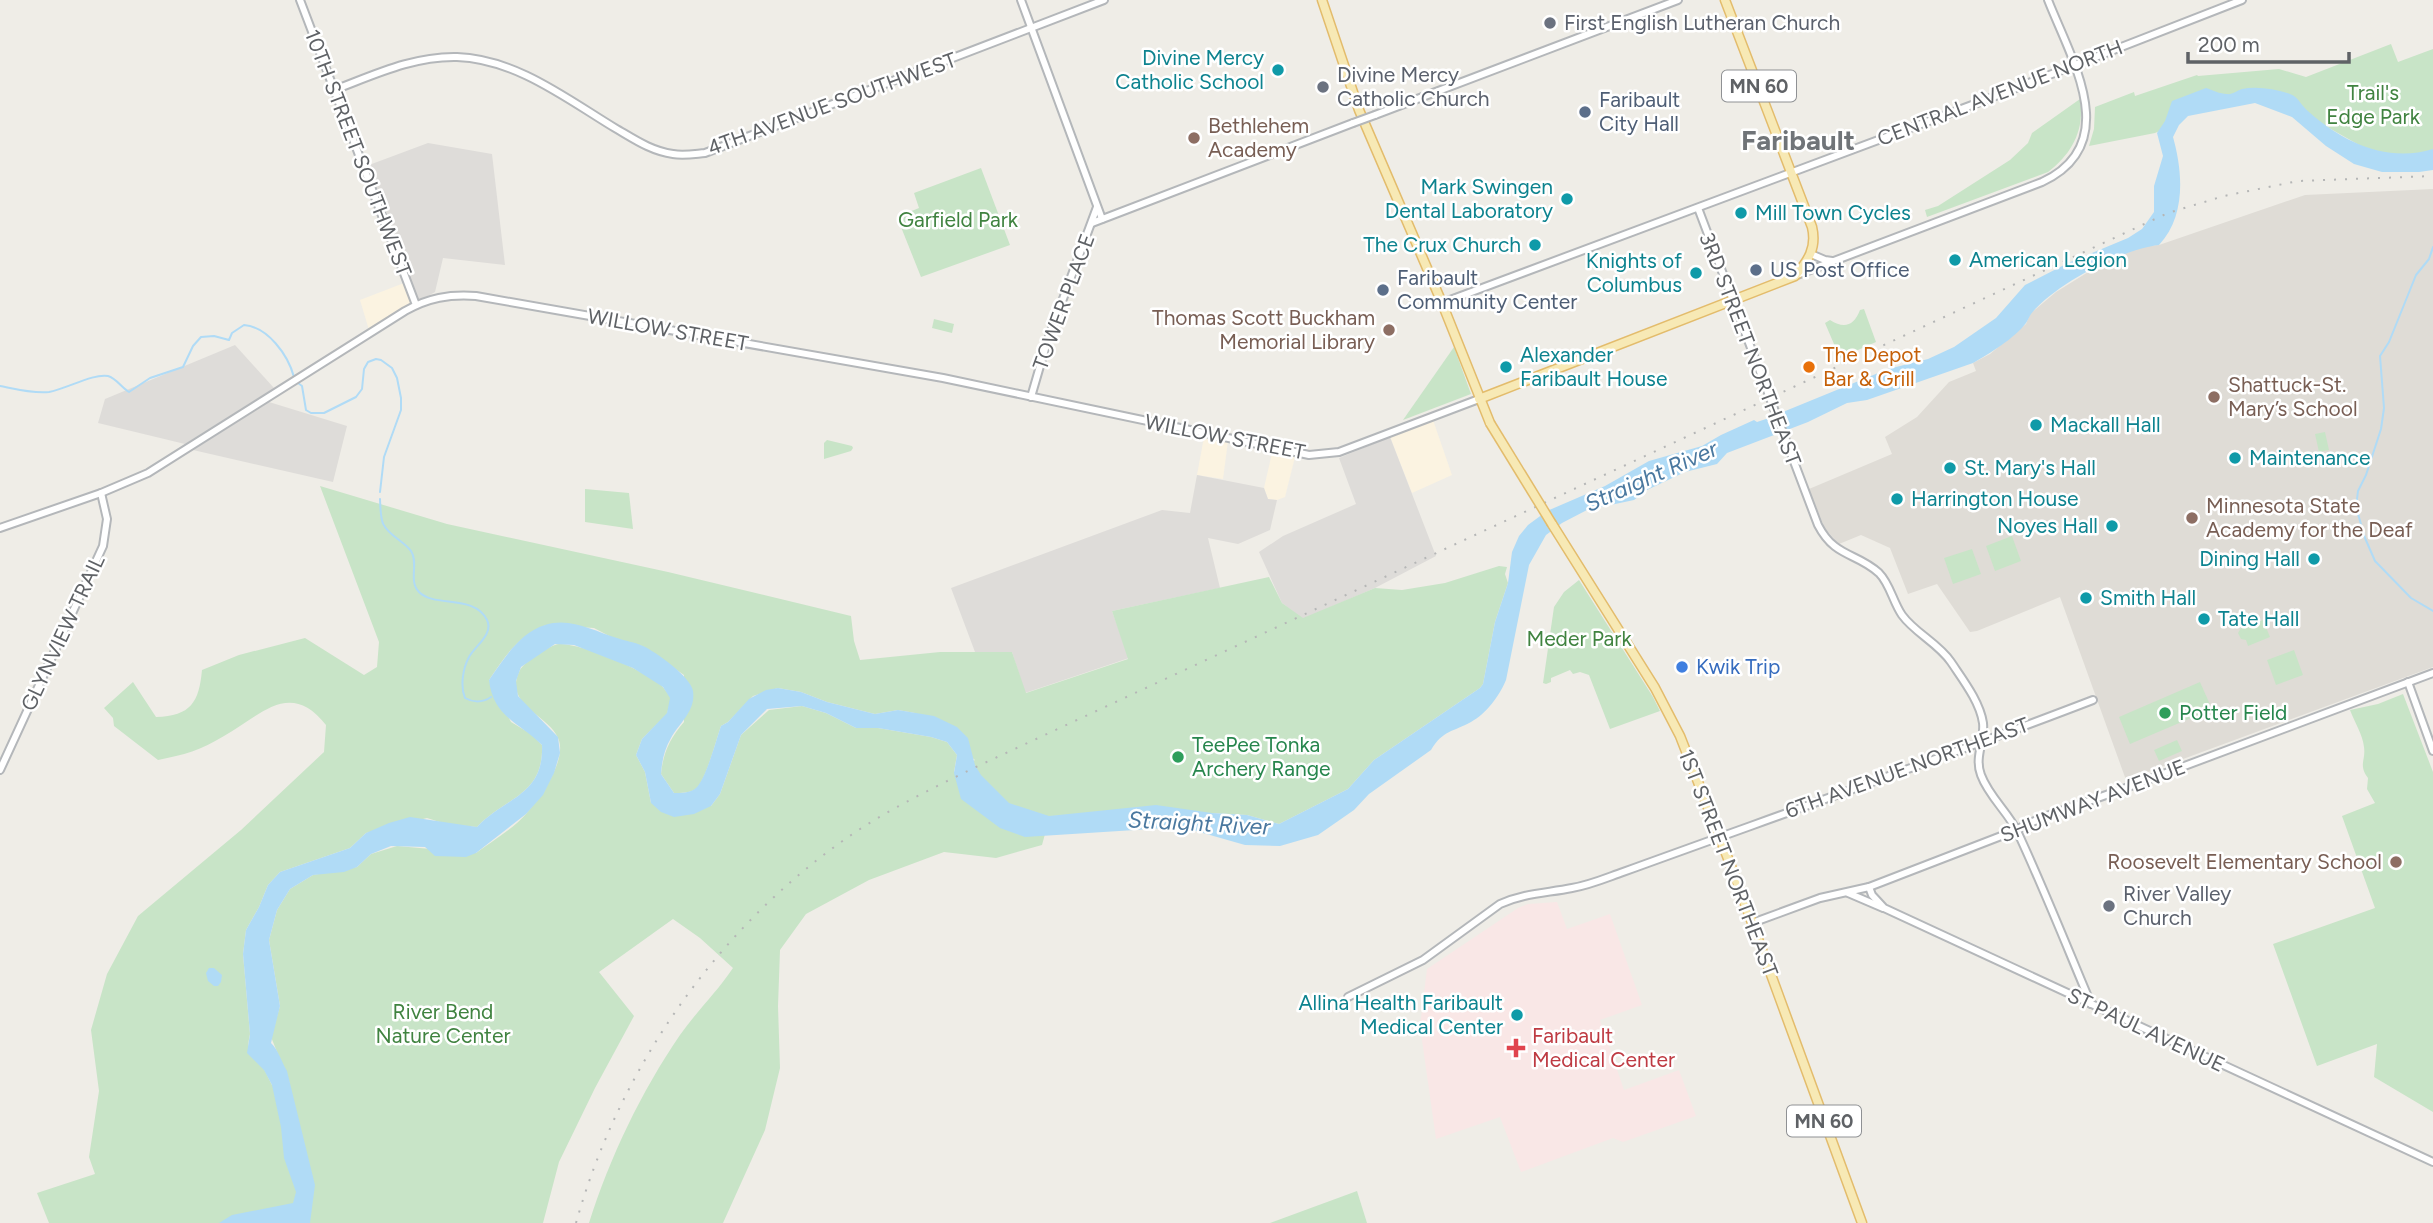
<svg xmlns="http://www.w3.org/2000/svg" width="2433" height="1223" viewBox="0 0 2433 1223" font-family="Figtree,sans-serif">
	<rect width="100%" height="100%" fill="#efede7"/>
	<g fill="#fbf3e1">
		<path d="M404 283 412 305 369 330 360 300Z"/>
		<path d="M1433 420 1452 475 1412 493 1390 437Z"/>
		<path d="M1204 437 1228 441 1223 479 1197 475Z"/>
		<path d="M1272 453 1295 457 1285 497 1277 500 1268 499 1264 488Z"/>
	</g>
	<g fill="#dedcd9">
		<path d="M428 143 492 154 505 265 443 258 435 292 412 305 361 168Z"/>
		<path d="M235 345 274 388 185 444 98 423 105 399Z"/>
		<path d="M269 402 347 426 333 482 193 450Z"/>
		<path d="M1390 437 1436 556 1375 588 1303 619 1282 603 1259 552 1283 536 1356 504 1339 458Z"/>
		<path d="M1197 475 1264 488 1268 499 1277 500 1270 530 1238 544 1208 538 1220 588 1112 611 1129 658 1025 693 1012 652H975L951 588 1162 510 1190 513Z"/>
	</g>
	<path fill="#dfdcd6" d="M2433 189V667L2126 780 2060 597 1977 631 1970 632 1937 584 1908 594 1890 548 1861 535 1839 544 1825 529 1809 489 1892 454 1885 437 1917 417 1949 382 1976 371 1973 363 1990 354 2026 324 2030 314 2056 292 2106 261 2145 246 2159 245 2305 195Z"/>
	<path fill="#f9e7e6" d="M1557 902 1567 929 1610 914 1642 1005 1600 1020 1624 1090 1679 1070 1696 1116 1623 1142 1613 1138 1521 1172 1500 1117 1436 1139 1420 1026 1427 969 1518 908 1528 904Z"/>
	<g fill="#c8e4c7" fill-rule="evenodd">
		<path d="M2391 44 2398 62 2433 49V162L2391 163 2281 101 2197 105 2164 129 2155 133 2089 146 2094 129 2095 107 2134 92 2135 96 2197 75 2198 76 2279 69 2306 77Z"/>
		<path d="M2080 99C2085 130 2072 154 2048 172L1927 217 1925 210 1938 206 2010 160 2028 143 2032 133Z"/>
		<path d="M981 168 1010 245 921 277 897 217 919 208 914 193Z"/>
		<path d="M1864 309 1876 342 1840 358 1825 323 1830 320C1844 329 1854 326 1860 310Z"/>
		<path d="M934 319 954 324 952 333 932 328Z"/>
		<path d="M1454 347 1471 394 1403 420Z"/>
		<path d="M2325 432 2329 450 2319 452 2315 434Z"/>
		<path d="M827 440 852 446 853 448 851 451 824 459V443Z"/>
		<path d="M320 486 447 524 668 572 851 616 854 641 860 660 940 652H1012L1026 693 1128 659 1112 611 1269 577 1282 603 1303 618 1375 588 1402 590 1445 583 1499 566 1507 567 1505 574 1508 583 1495 622 1483 684 1480 688 1374 760 1348 789 1279 824 1247 815 1212 813 1050 816 1042 845 996 858 944 852 869 880 806 914 780 950 778 1006 780 1068 765 1130 723 1223H589C610 1157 641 1092 680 1035 696 1012 717 992 733 968L700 938 673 919 599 972 634 1016 595 1088 559 1162 543 1223H49L37 1193 95 1174 89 1157 99 1091 91 1030 107 974 138 916 241 830 324 752 326 725C290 679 261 715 224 736 201 750 184 755 158 760L114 726 113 718 104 708 133 682 156 717C191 716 199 702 202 670L239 655 305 638 364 675 377 667 379 642ZM546 625 594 628 613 638 642 646 684 675V722C670 738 663 753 661 774L674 793C681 793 690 793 696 789 706 780 716 740 721 726L728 722 753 696 778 688 801 692 827 702 875 714 898 710 915 713 975 760 954 772 957 755 947 742 931 737 878 728H856L826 713 802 706 769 710 741 735 720 794 711 806 651 803 645 772 636 755 642 739 667 714 671 698C668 694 665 689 661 685 644 670 581 643 559 644 550 645 524 662 520 670 502 705 548 714 558 738 568 759 540 798 526 814 513 829 492 841 476 853L397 846 371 854 357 867 313 875 290 889 277 910 269 940 280 1006 271 1037 290 1084 272 1085C269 1080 267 1074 264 1069 252 1054 245 1056 250 1034L243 954 246 930 259 907 268 885 280 872 350 848 366 833 427 818 446 824 477 827C505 797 544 796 542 745L531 734 511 722 489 680C506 655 517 637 546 625Z"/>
		<path d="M585 489 629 493 633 529 585 522Z"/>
		<path d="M2012 536 2021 561 1995 571 1986 546Z"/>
		<path d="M1972 549 1981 574 1953 584 1944 558Z"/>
		<path d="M1579 580 1653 697 1660 711 1610 729 1589 675 1580 672 1573 674 1570 670 1551 678V682L1546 684 1543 683 1554 607 1564 592Z"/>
		<path d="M2263 620 2270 637 2248 646 2246 640 2241 639 2238 633 2241 628Z"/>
		<path d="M2294 650 2303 675 2276 685 2267 660Z"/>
		<path d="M2200 682 2212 709 2130 744 2119 717Z"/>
		<path d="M2403 694 2433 772V1112L2374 1077 2377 1044 2317 1066 2273 944 2375 908 2342 816 2375 803 2367 789 2368 778C2358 764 2366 761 2364 747 2363 735 2354 721 2350 710L2378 704Z"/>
		<path d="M2177 740 2182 751 2159 761 2154 750Z"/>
		<path d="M1357 1191 1367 1223H1270Z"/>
	</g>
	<g fill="#b0dbf6">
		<path d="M2206 88C2212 90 2220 94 2227 94 2232 95 2236 91 2242 89 2257 86 2275 89 2290 94 2298 96 2302 107 2309 112 2344 143 2388 163 2433 149V170L2419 172H2382L2354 164 2326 146 2292 117 2255 103 2188 116 2179 125 2173 137C2183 173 2186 216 2159 245 2122 249 2054 285 2031 314 2029 317 2028 320 2026 323 2015 338 1989 354 1973 363L1867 400 1847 403 1808 422 1727 453 1717 464 1685 472 1647 490 1634 500 1587 510 1562 523 1546 535 1529 565 1506 680C1500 695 1486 714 1471 722 1453 732 1443 730 1431 750L1369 794 1354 810 1318 835 1280 846 1245 845 1182 827 1025 837 1000 828 961 799 954 773 957 755 947 742 931 737 878 728H856L826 713 802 706 767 709 741 735 720 794 711 806 694 814 674 817 661 812 651 803 645 772 636 755 642 739 667 713 670 698 663 687 633 668 574 645 555 644 521 667 516 681 518 696 558 737 560 753 554 773 543 795 526 814 476 853 466 857 435 856 425 847 391 846 371 854 357 867 344 872 313 875 290 889 277 910 269 940 280 1006 271 1043C279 1051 281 1061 287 1071L315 1185 310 1223H219L232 1215 293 1203 296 1192 284 1158 281 1127 272 1085 264 1070 247 1053 250 1034 243 954 246 930 259 907 268 885 280 872 350 848 366 833 389 823 410 817 477 827C505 797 544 796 542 745 519 722 493 717 489 680 504 659 519 633 545 625 571 617 593 631 617 638 625 641 635 642 643 646 656 652 691 677 693 691 696 711 679 723 671 738 664 750 662 761 661 774L674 793C681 793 690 793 696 788 706 779 716 740 721 726L728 722 749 699 766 690 778 688 801 692 827 702 875 714 898 710 934 716 957 727 968 738 975 765 981 775 1009 803 1049 816 1156 805 1212 813 1247 815 1279 824 1348 789 1374 760 1480 688 1483 684 1495 622 1508 583 1512 552 1519 536 1528 525 1547 511 1605 486 1649 461 1702 446 1721 435 1754 420 1757 422 1766 419 1888 369 1928 359 1954 347 1996 318 2025 285 2068 263 2128 238 2142 229 2154 212V186L2163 156 2157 133 2165 121 2172 101Z"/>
		<path d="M209 968H214L222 975 221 982 218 986H214L208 981 206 973Z"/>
	</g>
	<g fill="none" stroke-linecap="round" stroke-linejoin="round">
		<g stroke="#b0dbf6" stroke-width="2">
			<path d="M2433 247 2429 259 2416 275 2389 342 2380 356 2384 408 2381 429 2366 475 2358 491 2356 507 2365 538 2375 561 2411 598 2433 611"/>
			<path d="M298 383 302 386 306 410 311 413H324L356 397 362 389 364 369 368 362 376 359 381 360 392 368 397 378 401 398V410L384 457 380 492"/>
			<path d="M0 386C15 389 34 394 49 392 66 389 94 373 108 376 116 378 122 388 129 392L150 378 183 367 193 346 201 337 214 336 229 340 232 333 244 325C268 327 288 355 294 377"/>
			<path d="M380 499C381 522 380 526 399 540 403 543 408 547 411 551 419 563 408 581 419 592 435 608 474 594 487 620 494 634 475 646 469 657 463 668 460 686 465 698 474 703 482 703 491 697"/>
		</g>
		<g stroke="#b4b7ba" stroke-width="10">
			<g id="minor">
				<path d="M300 0 416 305"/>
				<path d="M1021 0 1102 219"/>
				<path d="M334 90C374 75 413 56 457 57 516 59 567 99 615 128 634 139 651 151 673 154 683 156 694 154 705 153L1104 0"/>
				<path d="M1375 115 1678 0"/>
				<path d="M1698 208 1818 525C1835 558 1856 552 1879 573 1890 584 1893 602 1902 615 1915 633 1938 643 1951 662 1963 680 1980 702 1983 723 1985 741 1974 757 1981 775 1989 797 2009 813 2018 833 2044 889 2067 947 2091 1004"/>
				<path d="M1092 223 1353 123"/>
				<path d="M1811 254 1825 260 1832 261"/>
				<path d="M1797 275 2042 182C2124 144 2071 59 2048 0"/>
				<path d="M1442 303 1980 102 2242 0"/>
				<path d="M1031 397 1047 342 1097 207"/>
				<path d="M0 528 101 493 148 473 405 311C428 298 449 294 476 296L943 378 1309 455 1339 452 1479 399"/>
				<path d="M2408 682 2433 751"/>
				<path d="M0 770 103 546 107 519 101 493"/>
				<path d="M1869 887 1872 895 1884 908 2433 1162"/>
				<path d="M1848 893 1883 908"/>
				<path d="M1752 923 1820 898 1869 887 2009 833 2041 818 2123 789 2433 673"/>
				<path d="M1348 997 1423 960 1500 904C1524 893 1547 893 1572 888 1590 885 1606 878 1623 872 1780 815 1937 760 2093 700"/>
			</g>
		</g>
		<g stroke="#e3bc6c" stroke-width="11">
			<g id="major">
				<path d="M1322 0 1359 110 1442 303 1490 423"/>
				<path d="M1479 399 1795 276C1808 261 1817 248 1812 227L1725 0"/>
				<path d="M1552 524 1655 688 1680 736 1736 879 1862 1223"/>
			</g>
		</g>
		<use href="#minor" stroke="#fff" stroke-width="6"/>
		<use href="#major" stroke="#f7e9b5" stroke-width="8"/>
		<path stroke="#b5b6b6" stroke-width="2" stroke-dasharray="2 9" stroke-linecap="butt" d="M576 1223C620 1066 721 922 857 831 895 806 937 786 978 766L2168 213 2224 196 2298 181 2433 176"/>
		<g stroke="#b4b7ba" stroke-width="10" stroke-linecap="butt">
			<path id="minor-bridge" d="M1353 123 1375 115"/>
		</g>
		<g stroke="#e3bc6c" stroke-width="11" stroke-linecap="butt">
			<path id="major-bridge" d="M1490 423 1552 524"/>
		</g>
		<use href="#minor-bridge" stroke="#fff" stroke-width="6"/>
		<use href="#major-bridge" stroke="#f7e9b5" stroke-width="8"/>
	</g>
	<g fill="#6b7280" stroke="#fff" stroke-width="2.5">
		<circle cx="1550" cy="23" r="7"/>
		<circle cx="1323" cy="87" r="7"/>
		<circle cx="2109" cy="906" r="7"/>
	</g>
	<g fill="#0f9aa8" stroke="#fff" stroke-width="2.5">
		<circle cx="1278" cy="70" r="7"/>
		<circle cx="1567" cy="199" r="7"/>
		<circle cx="1741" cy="213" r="7"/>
		<circle cx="1535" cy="245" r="7"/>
		<circle cx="1955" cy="260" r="7"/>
		<circle cx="1696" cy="273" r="7"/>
		<circle cx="1506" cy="367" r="7"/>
		<circle cx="2036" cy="425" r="7"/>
		<circle cx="2235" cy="458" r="7"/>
		<circle cx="1950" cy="468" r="7"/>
		<circle cx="1897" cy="499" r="7"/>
		<circle cx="2112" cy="526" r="7"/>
		<circle cx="2314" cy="559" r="7"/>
		<circle cx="2086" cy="598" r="7"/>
		<circle cx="2204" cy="619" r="7"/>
		<circle cx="1517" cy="1015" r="7"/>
	</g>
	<g fill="#5c6f8a" stroke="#fff" stroke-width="2.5">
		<circle cx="1585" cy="112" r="7"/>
		<circle cx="1756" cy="270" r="7"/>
		<circle cx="1383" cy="290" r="7"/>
	</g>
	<g fill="#8d6e63" stroke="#fff" stroke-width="2.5">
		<circle cx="1194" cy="138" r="7"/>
		<circle cx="1389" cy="330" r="7"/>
		<circle cx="2214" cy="397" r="7"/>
		<circle cx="2192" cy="518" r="7"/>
		<circle cx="2396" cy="862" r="7"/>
	</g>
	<circle fill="#e8710a" stroke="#fff" stroke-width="2.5" cx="1809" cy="367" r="7"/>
	<circle fill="#3f7fe0" stroke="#fff" stroke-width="2.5" cx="1682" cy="667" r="7"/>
	<g fill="#2e9e5b" stroke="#fff" stroke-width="2.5">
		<circle cx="2165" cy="713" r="7"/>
		<circle cx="1178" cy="757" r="7"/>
	</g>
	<path fill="#e0444e" stroke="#fff" stroke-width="2.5" d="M1512.5 1037.5h7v7h7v7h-7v7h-7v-7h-7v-7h7z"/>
	<g text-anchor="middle" stroke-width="5" stroke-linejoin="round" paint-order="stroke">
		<g fill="#fff" stroke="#8f9194" stroke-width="2">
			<rect x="1722" y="70.5" width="74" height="31" rx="5"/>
			<rect x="1787" y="1105.5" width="74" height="31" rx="5"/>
		</g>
		<g font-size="19" font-weight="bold" fill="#5f6266">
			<text x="1759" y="93">MN 60</text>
			<text x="1824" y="1128">MN 60</text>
		</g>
		<g font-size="21" fill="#5b616d" stroke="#fff" text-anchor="start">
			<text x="1564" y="30">First English Lutheran Church</text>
			<text x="1337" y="82">Divine Mercy<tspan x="1337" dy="24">Catholic Church</tspan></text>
			<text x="2123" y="901">River Valley<tspan x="2123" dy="24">Church</tspan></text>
		</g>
		<g font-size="21" fill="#0d838f" stroke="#fff" text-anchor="start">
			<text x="1264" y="65" text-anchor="end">Divine Mercy<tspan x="1264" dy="24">Catholic School</tspan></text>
			<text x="1553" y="194" text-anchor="end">Mark Swingen<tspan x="1553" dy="24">Dental Laboratory</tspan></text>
			<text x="1755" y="220">Mill Town Cycles</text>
			<text x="1521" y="252" text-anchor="end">The Crux Church</text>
			<text x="1969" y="267">American Legion</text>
			<text x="1682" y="268" text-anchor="end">Knights of<tspan x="1682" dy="24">Columbus</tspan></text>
			<text x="1520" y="362">Alexander<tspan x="1520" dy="24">Faribault House</tspan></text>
			<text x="2050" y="432">Mackall Hall</text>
			<text x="2249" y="465">Maintenance</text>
			<text x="1964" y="475">St. Mary's Hall</text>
			<text x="1911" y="506">Harrington House</text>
			<text x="2098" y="533" text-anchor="end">Noyes Hall</text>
			<text x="2300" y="566" text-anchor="end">Dining Hall</text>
			<text x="2100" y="605">Smith Hall</text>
			<text x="2218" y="626">Tate Hall</text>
			<text x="1503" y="1010" text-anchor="end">Allina Health Faribault<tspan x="1503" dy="24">Medical Center</tspan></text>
		</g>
		<g font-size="21" fill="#5f6266" stroke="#fff">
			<text transform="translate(2000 93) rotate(-21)" y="7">CENTRAL AVENUE NORTH</text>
			<text transform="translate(832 104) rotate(-20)" y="7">4TH AVENUE SOUTHWEST</text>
			<text transform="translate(358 153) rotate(69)" y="7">10TH STREET SOUTHWEST</text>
			<text transform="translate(1064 302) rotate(-70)" y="7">TOWER PLACE</text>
			<text transform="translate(668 330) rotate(10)" y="7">WILLOW STREET</text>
			<text transform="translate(1750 349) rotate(69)" y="7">3RD STREET NORTHEAST</text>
			<text transform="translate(1225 437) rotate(11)" y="7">WILLOW STREET</text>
			<text transform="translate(63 633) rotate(-65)" y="7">GLYNVIEW TRAIL</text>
			<text transform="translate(1907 768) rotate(-20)" y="7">6TH AVENUE NORTHEAST</text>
			<text transform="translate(2093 801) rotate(-21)" y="7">SHUMWAY AVENUE</text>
			<text transform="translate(1728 863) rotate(69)" y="7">1ST STREET NORTHEAST</text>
			<text transform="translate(2146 1030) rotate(25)" y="7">ST PAUL AVENUE</text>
		</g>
		<g font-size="21" fill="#408340" stroke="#fff">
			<text x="2373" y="100">Trail's<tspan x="2373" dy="24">Edge Park</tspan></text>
			<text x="958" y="227">Garfield Park</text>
			<text x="1579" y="646">Meder Park</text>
			<text x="443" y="1019">River Bend<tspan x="443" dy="24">Nature Center</tspan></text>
		</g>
		<g font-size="21" fill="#4e5e75" stroke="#fff" text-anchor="start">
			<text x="1599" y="107">Faribault<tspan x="1599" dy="24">City Hall</tspan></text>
			<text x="1770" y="277">US Post Office</text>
			<text x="1397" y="285">Faribault<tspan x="1397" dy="24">Community Center</tspan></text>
		</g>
		<g font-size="21" fill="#785e54" stroke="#fff" text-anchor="start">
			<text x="1208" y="133">Bethlehem<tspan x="1208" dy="24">Academy</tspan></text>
			<text x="1375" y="325" text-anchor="end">Thomas Scott Buckham<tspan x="1375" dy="24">Memorial Library</tspan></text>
			<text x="2228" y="392">Shattuck-St.<tspan x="2228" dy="24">Mary’s School</tspan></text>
			<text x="2206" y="513">Minnesota State<tspan x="2206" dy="24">Academy for the Deaf</tspan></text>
			<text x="2382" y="869" text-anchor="end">Roosevelt Elementary School</text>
		</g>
		<g font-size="21" fill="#c56008" stroke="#fff" text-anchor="start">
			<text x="1823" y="362">The Depot<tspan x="1823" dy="24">Bar &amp; Grill</tspan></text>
		</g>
		<g font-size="21" fill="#366cbe" stroke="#fff" text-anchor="start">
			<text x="1696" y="674">Kwik Trip</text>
		</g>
		<g font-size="21" fill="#27864d" stroke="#fff" text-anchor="start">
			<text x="2179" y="720">Potter Field</text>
			<text x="1192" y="752">TeePee Tonka<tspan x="1192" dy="24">Archery Range</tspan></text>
		</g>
		<g font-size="21" fill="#be3a42" stroke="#fff" text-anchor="start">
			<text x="1532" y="1043">Faribault<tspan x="1532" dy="24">Medical Center</tspan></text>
		</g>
		<g font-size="23" font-style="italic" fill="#4a789f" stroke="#fff">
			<text transform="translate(1651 476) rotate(-24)" y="8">Straight River</text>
			<text transform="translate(1199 823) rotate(3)" y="8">Straight River</text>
		</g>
		<g font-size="28" font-weight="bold" fill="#707478" stroke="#fff">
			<text x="1798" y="150">Faribault</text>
		</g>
	</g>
	<path d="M2188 52v10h161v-10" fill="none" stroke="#5f6266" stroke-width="3.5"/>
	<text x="2198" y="52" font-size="21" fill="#5f6266" stroke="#ffffff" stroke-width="5" paint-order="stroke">200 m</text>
</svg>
